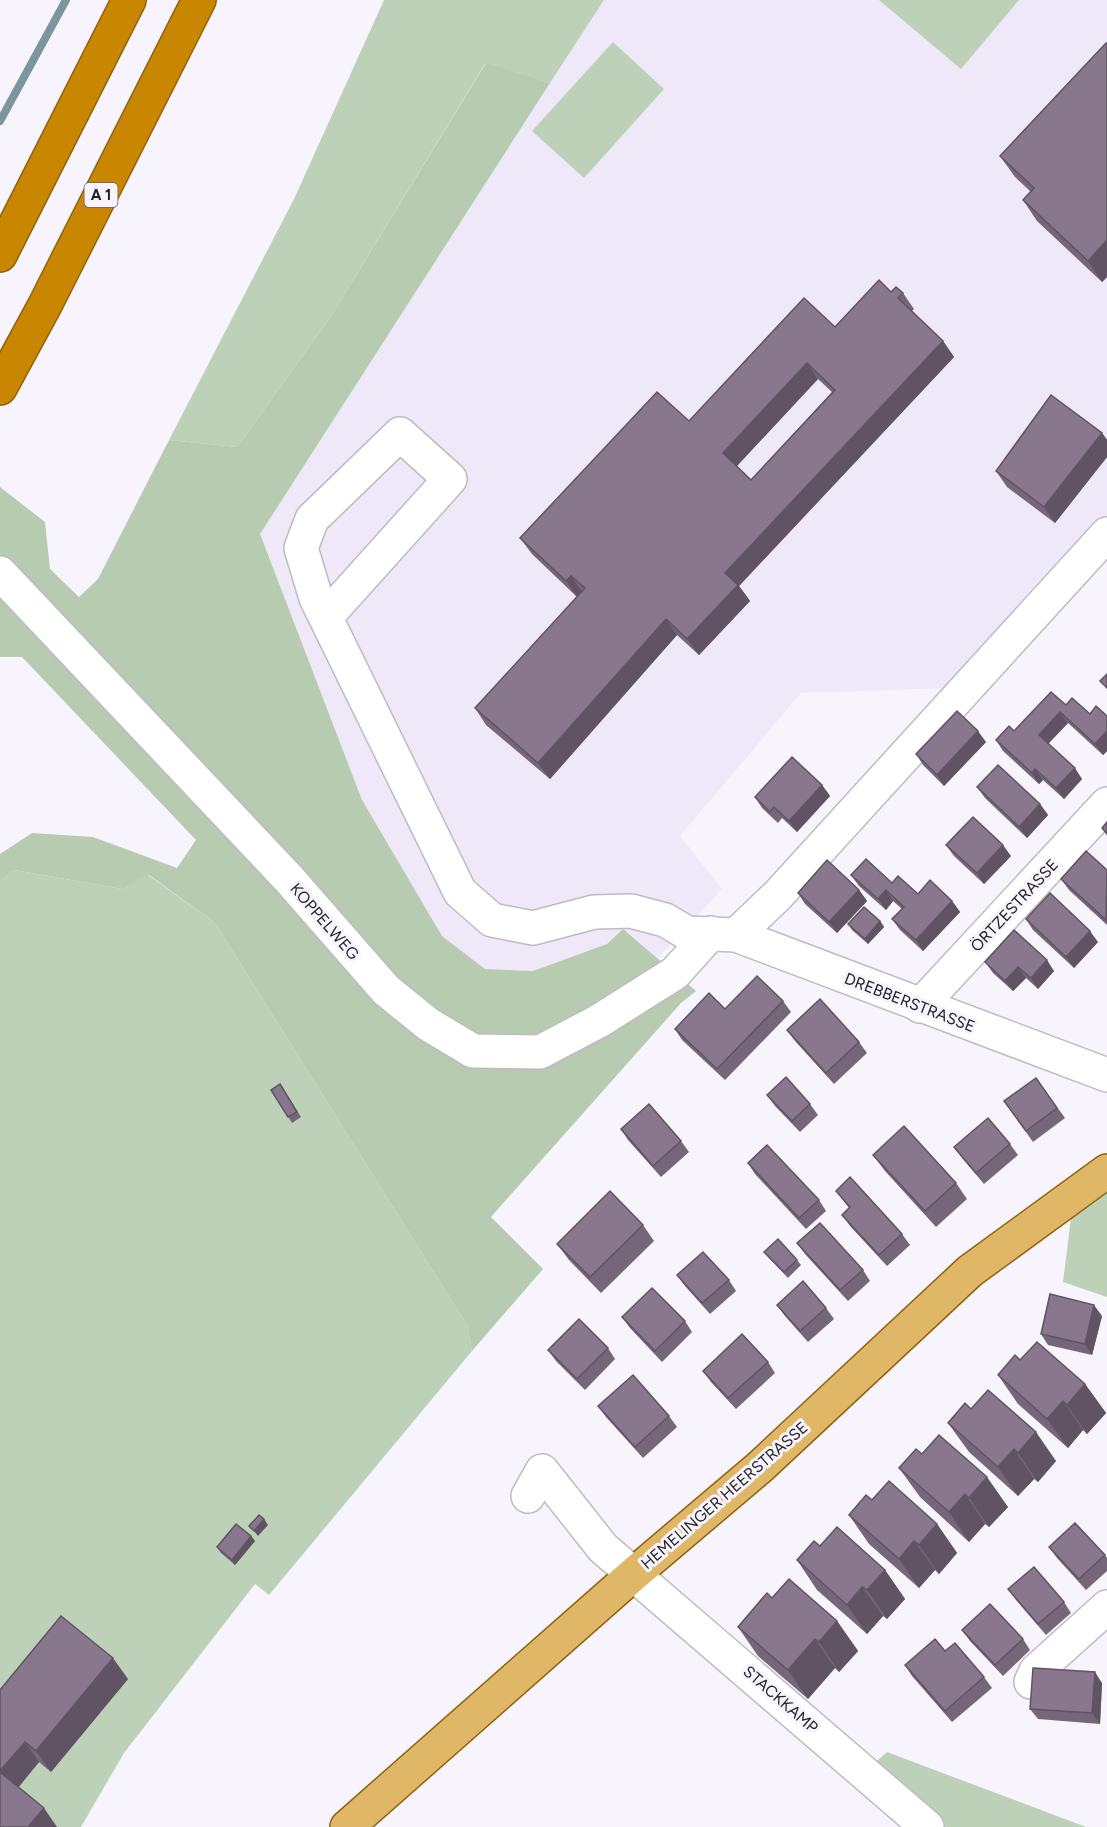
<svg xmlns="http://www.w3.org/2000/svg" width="1107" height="1827" viewBox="0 0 1107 1827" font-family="Figtree,sans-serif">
	<rect width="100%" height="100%" fill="#f7f4fd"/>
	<path fill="#eee8f8" d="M604 0H1107V517L946 688 801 693 680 836 722 889 658 958 623 929 607 944 533 971 485 969 442 936 362 800 259 534Z"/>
	<g fill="#bdd1b8">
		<path d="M384 0H604L550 83 485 64 330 318 237 447 169 440 294 199Z"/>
		<path d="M879 0H1019L961 69Z"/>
		<path d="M613 42 664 89 584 178 532 131Z"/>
		<path d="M14 870 123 889 148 875 215 923 467 1325 472 1351 269 1595 255 1584 124 1753 81 1827H0V881Z"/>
		<path d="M1107 1192V1297L1063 1282 1071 1218Z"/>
		<path d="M887 1752 1086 1827H937L869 1768Z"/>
	</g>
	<path fill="#b7cbb1" d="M486 63 550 83 260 534 362 800 442 936 485 969 533 971 607 944 623 929 696 991 681 1003 491 1217 543 1269 472 1351 467 1325 215 923 149 875 123 889 14 870 0 881V854L32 833 93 837 177 868 196 840 22 657H0V487L45 522 50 569 79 597 98 579 169 440 237 447 330 318Z"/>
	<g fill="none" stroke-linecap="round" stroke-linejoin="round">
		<path stroke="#7d969e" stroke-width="8" d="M0 121 66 0"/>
		<g stroke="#bebbc3" stroke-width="36">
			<g id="minor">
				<path d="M0 573 289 879 386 990 428 1024 473 1051 540 1052 599 1021 675 973 711 933"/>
				<path d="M326 617 450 479 400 434 312 519 301 548 316 598 460 892 492 920 533 928 594 912 631 911 665 920 687 933 736 935 1107 1075"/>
				<path d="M736 935 778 895 1107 534"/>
				<path d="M920 1006 1107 804"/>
				<path d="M528 1496 542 1471 603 1548 927 1827"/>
				<path d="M1031 1682 1036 1671 1107 1607"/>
			</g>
		</g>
		<g stroke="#8f640e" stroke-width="36">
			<path id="major" d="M347 1827 635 1573 760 1467 970 1271 1107 1171"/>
		</g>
		<g stroke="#8f640e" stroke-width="36">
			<g id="highway">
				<path d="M0 255 129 0"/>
				<path d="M0 388 45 305 199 0"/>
			</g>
		</g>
		<use href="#minor" stroke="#fff" stroke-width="33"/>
		<use href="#major" stroke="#dfb767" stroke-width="33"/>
		<use href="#highway" stroke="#c98701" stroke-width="33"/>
	</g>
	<g fill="#76667a" fill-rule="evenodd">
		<path d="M1107 44V277L1102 282 1037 221 1023 200 1031 192 1015 177 1000 156Z"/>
		<path d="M891 292 903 293 914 309 912 311 943 341 954 357 739 586 750 601 699 655 677 635 550 779 486 725 475 708 577 597 532 554 520 538 689 421 835 327ZM818 379 832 392 751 480 737 466Z"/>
		<path d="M1102 433 1107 440V457L1055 523 1007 487 996 471Z"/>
		<path d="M1066 705 1090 714 1107 716V751L1103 755 1068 723 1048 744 1082 779 1064 799 1043 780 1039 784 1003 751 996 740Z"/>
		<path d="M986 742 944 786 923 765 916 754Z"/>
		<path d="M822 785 830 796 797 832 782 818 778 823 762 808 755 797Z"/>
		<path d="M977 787 1040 804 1048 815 1027 838 985 798Z"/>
		<path d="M946 845 1011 856 984 884 954 856Z"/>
		<path d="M1107 870V925L1069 890 1061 879Z"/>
		<path d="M851 875 892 883 918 894 952 901 960 912 923 951 900 930 892 919 902 909 893 901 886 910 859 886Z"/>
		<path d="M859 890 867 901 837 933 805 904 798 893Z"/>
		<path d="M1026 919 1098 942 1074 968 1033 930Z"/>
		<path d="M880 921 884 927 868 944 852 930 848 924Z"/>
		<path d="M985 962 1054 971 1038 989 1026 978 1013 991 993 973Z"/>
		<path d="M783 1001 791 1012 725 1080 682 1040 675 1029 725 1009Z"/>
		<path d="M787 1030 859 1042 867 1053 834 1084 795 1041Z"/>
		<path d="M1036 1078 1065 1118 1033 1142 1004 1101Z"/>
		<path d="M280 1084 301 1117 292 1123 271 1090Z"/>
		<path d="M767 1095 810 1104 818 1115 800 1132 775 1106Z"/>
		<path d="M621 1129 681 1141 689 1152 661 1177 628 1140Z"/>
		<path d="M1010 1144 1018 1155 984 1184 962 1158 954 1147Z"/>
		<path d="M873 1155 956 1183 967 1199 936 1227 885 1171Z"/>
		<path d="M748 1163 819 1200 826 1211 806 1229 755 1174Z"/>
		<path d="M836 1191 902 1234 910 1245 887 1266 850 1226 842 1215 849 1208Z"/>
		<path d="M643 1225 654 1241 601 1293 569 1260 557 1244Z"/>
		<path d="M797 1243 863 1270 870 1281 848 1301 805 1254Z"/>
		<path d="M764 1252 797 1260 801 1265 788 1278 768 1257Z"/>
		<path d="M677 1275 729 1280 736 1291 710 1314 685 1286Z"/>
		<path d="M777 1305 826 1308 834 1319 808 1342 785 1316Z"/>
		<path d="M1102 1316 1092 1355 1048 1345 1041 1334Z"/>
		<path d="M622 1317 685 1321 692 1332 662 1362 630 1328Z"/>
		<path d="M608 1348 615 1359 585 1390 556 1361 548 1350Z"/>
		<path d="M1020 1360 1085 1384 1106 1413 1087 1434 1083 1430 1068 1448 1018 1404 998 1375Z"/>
		<path d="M768 1362 775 1373 736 1409 711 1382 703 1371Z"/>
		<path d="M598 1406 669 1416 677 1427 643 1458 606 1417Z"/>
		<path d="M971 1409 1056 1461 1038 1482 1034 1479 1018 1496 969 1452 948 1423Z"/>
		<path d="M922 1454 1008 1507 989 1527 985 1524 969 1542 920 1497 899 1468Z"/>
		<path d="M872 1500 937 1524 957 1553 939 1574 935 1570 919 1588 869 1544 849 1515Z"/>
		<path d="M251 1536 255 1541 235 1565 221 1553 217 1547Z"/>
		<path d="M820 1546 885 1570 905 1599 887 1619 883 1616 867 1634 817 1590 797 1560Z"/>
		<path d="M1049 1547 1105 1555 1107 1558V1571L1086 1590 1057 1558Z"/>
		<path d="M1008 1589 1064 1602 1071 1613 1046 1635 1016 1600Z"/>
		<path d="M772 1598 837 1621 858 1651 839 1672 835 1668 808 1699 758 1656 738 1627Z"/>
		<path d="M962 1630 1023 1639 1030 1650 1003 1676 970 1641Z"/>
		<path d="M945 1651 984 1677 992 1688 952 1722 912 1676 905 1665Z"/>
		<path d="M128 1679 51 1772 39 1762 19 1787 0 1827V1690Z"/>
		<path d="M1102 1683 1100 1724 1038 1719 1030 1709Z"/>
	</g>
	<g fill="#605363">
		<path d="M1107 240V277L1102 282 1088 261Z"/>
		<path d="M943 341 954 357 739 586 750 601 699 655 687 639 725 573Z"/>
		<path d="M807 363 818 379 734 469 723 453Z"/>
		<path d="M1102 433 1107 440V457L1055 523 1044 507Z"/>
		<path d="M571 576 582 592 577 597 566 581Z"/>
		<path d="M666 619 677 635 550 779 538 763Z"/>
		<path d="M1060 712 1068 723 1046 746 1039 735Z"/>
		<path d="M978 731 986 742 944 786 937 775Z"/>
		<path d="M1107 731V751L1103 755 1095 744Z"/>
		<path d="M1075 768 1082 779 1064 799 1056 788Z"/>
		<path d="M1035 769 1043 780 1039 784 1032 773Z"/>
		<path d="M822 785 830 796 797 832 789 821Z"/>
		<path d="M1040 804 1048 815 1027 838 1019 827Z"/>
		<path d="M1003 845 1011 856 984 884 977 873Z"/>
		<path d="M859 890 867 901 837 933 829 922Z"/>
		<path d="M886 890 893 901 886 910 878 899Z"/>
		<path d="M952 901 960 912 923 951 916 940Z"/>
		<path d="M880 921 884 927 868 944 865 939Z"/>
		<path d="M1090 931 1098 942 1074 968 1066 957Z"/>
		<path d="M1047 960 1054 971 1038 989 1031 978Z"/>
		<path d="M1018 967 1026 978 1013 991 1005 981Z"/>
		<path d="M1094 1305 1102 1316 1092 1355 1085 1344Z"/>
		<path d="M1085 1384 1106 1413 1087 1434 1067 1405Z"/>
		<path d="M1063 1401 1083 1430 1068 1448 1047 1419Z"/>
		<path d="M1036 1432 1056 1461 1038 1482 1018 1453Z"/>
		<path d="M1014 1449 1034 1479 1018 1496 998 1467Z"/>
		<path d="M987 1477 1008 1507 989 1527 969 1498Z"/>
		<path d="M965 1494 985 1524 969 1542 949 1512Z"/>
		<path d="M264 1519 268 1525 258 1536 254 1531Z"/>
		<path d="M937 1524 957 1553 939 1574 919 1545Z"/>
		<path d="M251 1536 255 1541 235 1565 232 1560Z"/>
		<path d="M914 1541 935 1570 919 1588 899 1559Z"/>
		<path d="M885 1570 905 1599 887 1619 867 1590Z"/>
		<path d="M862 1587 883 1616 867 1634 847 1605Z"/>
		<path d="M837 1621 858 1651 839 1672 819 1642Z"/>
		<path d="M815 1639 835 1668 808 1699 788 1670Z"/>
		<path d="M113 1658 128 1679 51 1772 36 1751Z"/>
		<path d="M1095 1672 1102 1683 1100 1724 1092 1713Z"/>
		<path d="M25 1742 39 1762 14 1792 0 1772Z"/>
		<path d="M44 1808 57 1827H28Z"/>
	</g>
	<g fill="#89778e" stroke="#605363" stroke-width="1.5" fill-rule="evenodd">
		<path d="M1106 43 1107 44V240L1088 261 1023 200 1034 188 1000 156Z"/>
		<path d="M879 280 891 292 896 287 903 293 898 298 943 341 725 573 738 585 687 639 666 619 538 763 475 708 585 588 571 576 566 581 520 538 657 392 689 421 804 298 835 327ZM807 363 835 390 751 480 723 453Z"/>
		<path d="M1051 395 1102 433 1044 507 996 471Z"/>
		<path d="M1107 674V688L1100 681Z"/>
		<path d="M1051 692 1066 705 1072 698 1090 714 1096 706 1107 716V731L1095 744 1060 712 1039 735 1075 768 1056 788 1035 769 1032 773 996 740 1009 726 1014 731Z"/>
		<path d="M957 711 978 731 937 775 916 754Z"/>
		<path d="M792 757 822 785 789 821 774 807 770 812 755 797Z"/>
		<path d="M998 765 1040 804 1019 827 977 787Z"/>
		<path d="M973 817 1003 845 977 873 946 845Z"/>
		<path d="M1107 822V834L1102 828Z"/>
		<path d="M1086 851 1107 870 1106 920 1061 879Z"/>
		<path d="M866 859 892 883 898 876 918 894 930 880 952 901 916 940 892 919 904 907 886 890 878 899 851 875Z"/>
		<path d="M827 860 859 890 829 922 798 893Z"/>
		<path d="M1050 893 1090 931 1066 957 1026 919Z"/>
		<path d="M864 907 880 921 865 939 848 924Z"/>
		<path d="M1014 930 1047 960 1031 978 1018 967 1005 981 985 962Z"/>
		<path d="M757 976 783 1001 717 1069 675 1029 709 993 725 1009Z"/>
		<path d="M820 999 859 1042 826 1073 787 1030Z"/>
		<path d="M786 1077 810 1104 792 1121 767 1095Z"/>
		<path d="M1036 1078 1057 1108 1026 1131 1004 1101Z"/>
		<path d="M280 1084 297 1112 288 1117 271 1090Z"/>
		<path d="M649 1104 681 1141 653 1166 621 1129Z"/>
		<path d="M988 1118 1010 1144 976 1173 954 1147Z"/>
		<path d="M904 1126 956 1183 925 1211 873 1155Z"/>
		<path d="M767 1145 819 1200 799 1218 748 1163Z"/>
		<path d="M850 1177 902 1234 879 1255 842 1215 850 1207 836 1191Z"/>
		<path d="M610 1191 643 1225 590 1277 557 1244Z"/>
		<path d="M820 1223 863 1270 840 1290 797 1243Z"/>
		<path d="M778 1239 797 1260 784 1272 764 1252Z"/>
		<path d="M703 1252 729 1280 702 1303 677 1275Z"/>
		<path d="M803 1281 826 1308 800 1331 777 1305Z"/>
		<path d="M652 1288 685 1321 655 1351 622 1317Z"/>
		<path d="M1050 1294 1094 1305 1085 1344 1041 1334Z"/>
		<path d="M579 1319 608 1348 577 1379 548 1350Z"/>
		<path d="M742 1334 768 1362 728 1398 703 1371Z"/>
		<path d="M1037 1342 1085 1384 1067 1405 1063 1401 1047 1419 998 1375 1015 1355 1020 1360Z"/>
		<path d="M633 1375 669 1416 635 1447 598 1406Z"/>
		<path d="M988 1390 1036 1432 1018 1453 1014 1449 998 1467 948 1423 965 1403 971 1409Z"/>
		<path d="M939 1435 987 1477 969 1498 965 1494 949 1512 899 1468 916 1449 922 1454Z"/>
		<path d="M889 1481 937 1524 919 1545 914 1541 899 1559 849 1515 866 1495 872 1500Z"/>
		<path d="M259 1515 264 1519 254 1531 249 1526Z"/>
		<path d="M1075 1523 1105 1555 1079 1579 1049 1547Z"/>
		<path d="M236 1524 251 1536 232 1560 217 1547Z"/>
		<path d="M837 1527 885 1570 867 1590 862 1587 847 1605 797 1560 814 1541 820 1546Z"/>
		<path d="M1034 1567 1064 1602 1038 1624 1008 1589Z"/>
		<path d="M789 1579 837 1621 819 1642 815 1639 788 1670 738 1627 767 1593 772 1598Z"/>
		<path d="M990 1604 1023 1639 995 1665 962 1630Z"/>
		<path d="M61 1616 113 1658 36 1751 25 1742 0 1771V1690Z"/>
		<path d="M935 1639 945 1651 955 1643 984 1677 945 1711 905 1665Z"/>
		<path d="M1033 1668 1095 1672 1092 1713 1030 1709Z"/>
		<path d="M0 1772 44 1808 28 1827H0Z"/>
	</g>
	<g text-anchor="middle" stroke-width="6" stroke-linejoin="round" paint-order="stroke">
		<rect fill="#f7f4fd" stroke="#636166" stroke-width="1.5" x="84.5" y="183" width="33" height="24" rx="4.5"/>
		<g font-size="15" font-weight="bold" fill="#242226">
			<text x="101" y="200">A 1</text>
		</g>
		<g font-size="16" fill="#242226" stroke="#f7f4fd">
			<text transform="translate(1014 905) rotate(-47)" y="6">ÖRTZESTRASSE</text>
			<text transform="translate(325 921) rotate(49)" y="6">KOPPELWEG</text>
			<text transform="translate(910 1002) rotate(21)" y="6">DREBBERSTRASSE</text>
			<text transform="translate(724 1495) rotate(-41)" y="6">HEMELINGER HEERSTRASSE</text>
			<text transform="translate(781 1699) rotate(41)" y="6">STACKKAMP</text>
		</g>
	</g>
</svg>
